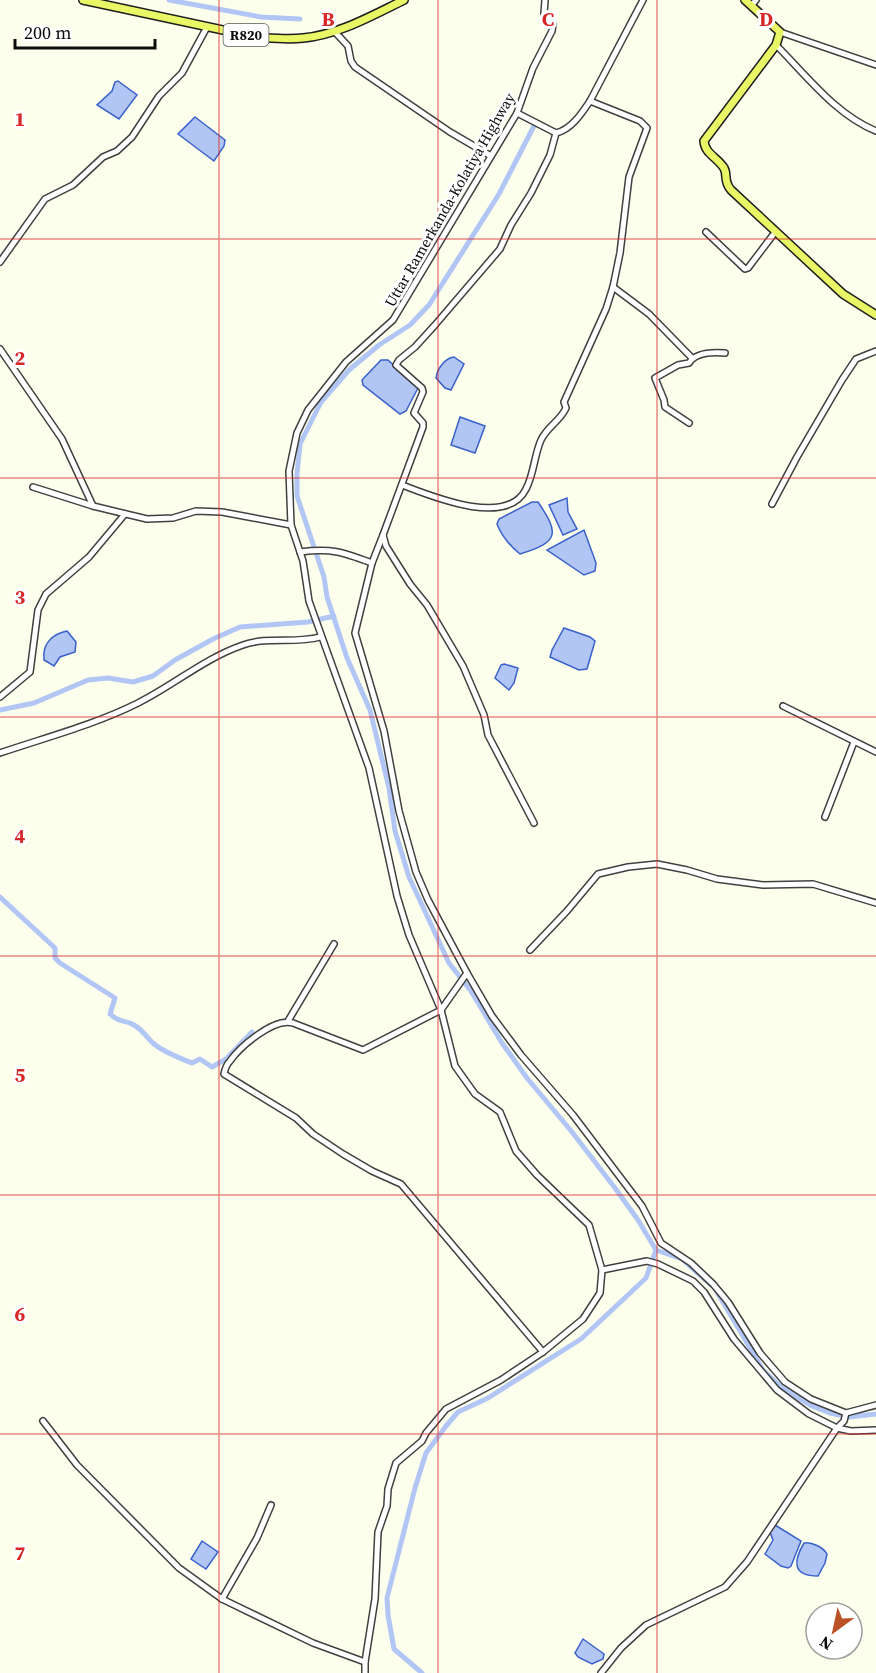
<svg xmlns="http://www.w3.org/2000/svg" width="876" height="1673" viewBox="0 0 876 1673" font-family="'Source Serif 4',serif">
	<rect width="100%" height="100%" fill="#fcffec"/>
	<g fill="#b2c6f5" stroke="#3a61cb" stroke-width="1.5">
		<path d="M118 81 137 95 119 119 97 105 112 91 115 82Z"/>
		<path d="M195 117 225 140 224 146 214 161 178 134Z"/>
		<path d="M454 357 464 364 451 390 445 388 436 378C437 369 445 358 454 357Z"/>
		<path d="M381 360H388L418 388 406 411 400 414 363 385 362 380Z"/>
		<path d="M460 417 485 426 475 453 451 445Z"/>
		<path d="M567 498 568 512 577 529 563 535 549 505Z"/>
		<path d="M532 502H538C559 533 560 542 520 554 509 545 502 537 497 524L499 519Z"/>
		<path d="M584 530 596 563 595 571 584 575 547 550Z"/>
		<path d="M564 628 590 637 595 641 587 669 579 670 550 657 552 650Z"/>
		<path d="M67 631 76 642 75 652 60 657 54 666 44 660C42 644 52 634 67 631Z"/>
		<path d="M504 664 518 668 514 683 509 690 495 678 501 665Z"/>
		<path d="M775 1525 801 1541 791 1566 788 1568 781 1566 765 1554 773 1540 770 1532Z"/>
		<path d="M202 1541 218 1552 206 1569 191 1559Z"/>
		<path d="M804 1543C812 1542 823 1547 827 1554L825 1563 818 1576C791 1576 794 1560 804 1543Z"/>
		<path d="M583 1639 604 1654 603 1659 592 1664 578 1657 575 1653Z"/>
	</g>
	<g fill="none" stroke-linecap="round" stroke-linejoin="round">
		<g stroke="#b2c6f5" stroke-width="5">
			<path d="M169 0 261 17 300 19"/>
			<path d="M535 124 499 194 429 305 410 325 379 345 349 370 321 402 300 444 297 474V496L324 577 327 597 347 658 370 710 389 788 395 831 409 877 449 963 471 991 502 1043 527 1078 572 1132 615 1188 638 1220 656 1250 682 1259 711 1285"/>
			<path d="M0 710 34 703 88 680 108 678 133 682 153 676 175 660 213 639 240 627 308 622 334 616"/>
			<path d="M0 897 55 948V958L60 963 115 998 110 1014C121 1024 124 1019 134 1025 144 1031 147 1038 154 1044 165 1053 180 1058 192 1063L200 1059 212 1067 226 1059 252 1032"/>
			<path d="M717 1292 763 1370 782 1388 812 1406 830 1413 849 1417 876 1414"/>
			<path d="M422 1673 394 1649 388 1615 387 1598 415 1488 426 1453 446 1426 458 1412 488 1398 581 1339 646 1278 656 1250"/>
		</g>
		<g stroke="#404040" stroke-width="8">
			<g id="minor">
				<path d="M752 5 756 0"/>
				<path d="M334 31 348 46 351 61 355 67 450 132 491 156"/>
				<path d="M780 32 876 65"/>
				<path d="M776 45C806 75 836 115 876 131"/>
				<path d="M517 113 556 133C571 130 582 113 590 101L643 0"/>
				<path d="M706 232 745 269 748 268 776 231"/>
				<path d="M0 262 45 199 73 185 103 157 117 151 132 137 159 96 182 73 207 27"/>
				<path d="M613 287 649 314 692 358"/>
				<path d="M0 349 62 439 93 506"/>
				<path d="M689 423 665 407 664 400 655 378 678 365 689 363C696 352 713 352 725 353"/>
				<path d="M402 485C431 496 507 528 526 489 534 474 534 456 541 440 547 427 561 420 566 408L564 402 606 309 613 287 620 253 629 177 647 128 640 121 590 101"/>
				<path d="M33 487 93 506 147 519 173 518 196 511 222 512 291 525"/>
				<path d="M772 504 797 457 842 380 856 359 876 351"/>
				<path d="M383 535 372 563 355 633 384 731 399 811 416 872 428 900 467 973 441 1010 363 1050 293 1023C274 1017 240 1047 230 1061 227 1064 225 1069 224 1074L296 1118 313 1134 343 1154 372 1171 401 1184 543 1352"/>
				<path d="M300 552C332 548 342 552 372 563"/>
				<path d="M0 697 30 672 38 610 46 594 89 557 125 514"/>
				<path d="M783 706 876 752"/>
				<path d="M0 753C47 737 94 725 138 703 174 685 205 658 243 645 268 636 295 644 320 637"/>
				<path d="M825 817 854 742"/>
				<path d="M534 823 488 735 484 715 463 666 427 605 410 584 386 546 383 535 423 427V423L414 413 423 392 422 388 396 365 399 360 415 347 435 325 500 249 511 225 531 193 550 155 556 133"/>
				<path d="M530 950 567 911 598 874 628 867 657 864 687 870 717 879 763 885 813 884 876 903"/>
				<path d="M467 973 492 1016 521 1055 573 1115 642 1206 661 1243 691 1263 713 1284 728 1302 760 1353 785 1382 811 1399 846 1413 876 1405"/>
				<path d="M288 1021 334 944"/>
				<path d="M602 1270 647 1261 658 1264 693 1281 704 1292 734 1339 777 1390 809 1414 837 1428 844 1421 846 1413"/>
				<path d="M43 1421 77 1465 179 1568 222 1599 313 1643 365 1662"/>
				<path d="M222 1599 257 1538 271 1505"/>
				<path d="M365 1673V1662L375 1599 378 1532 387 1506 388 1489 396 1463 422 1441 426 1433 446 1409 501 1380 543 1352 583 1319 600 1293 602 1270 589 1225 537 1175 516 1151 500 1112 475 1094 455 1066 441 1010 409 935 397 896 369 768 309 601 303 561 291 525 289 471 297 433 308 410 346 362 393 320 517 113 533 68 552 31 553 24 544 14 545 0"/>
				<path d="M601 1673 621 1648 646 1625 725 1587 747 1562 837 1428 851 1431 876 1430"/>
			</g>
		</g>
		<g stroke="#1e1e1e" stroke-width="10">
			<g id="major">
				<path d="M83 0 256 37C271 38 287 40 303 38 338 35 373 15 404 0"/>
				<path d="M745 0 780 32 776 45 704 141C705 154 717 157 724 168 728 175 723 181 731 190L843 294 876 315"/>
			</g>
		</g>
		<use href="#minor" stroke="#fff" stroke-width="5"/>
		<use href="#major" stroke="#e9f665" stroke-width="7"/>
	</g>
	<path fill="none" stroke="#d62828" stroke-width="1.5" stroke-opacity="0.55" d="M219 0V1673M438 0V1673M657 0V1673M0 239H876M0 478H876M0 717H876M0 956H876M0 1195H876M0 1434H876"/>
	<g text-anchor="middle" stroke-width="6" stroke-linejoin="round" paint-order="stroke">
		<rect fill="#fff" stroke="#565656" stroke-width="1.5" x="223.5" y="24" width="45" height="22" rx="4.5"/>
		<g font-size="14" font-weight="bold" fill="#0d0d0d">
			<text x="246" y="40">R820</text>
		</g>
		<g font-size="15" fill="#0d0d0d" stroke="#fff">
			<text transform="translate(450 200) rotate(-60)" y="5">Uttar Ramerkanda-Kolatiya Highway</text>
		</g>
	</g>
	<g font-size="20" text-anchor="middle" font-weight="bold" fill="#d62828" stroke="#fff" stroke-width="6" stroke-linejoin="round" paint-order="stroke">
		<text x="328" y="26">B</text>
		<text x="548" y="26">C</text>
		<text x="766" y="26">D</text>
		<text x="20" y="126">1</text>
		<text x="20" y="365">2</text>
		<text x="20" y="604">3</text>
		<text x="20" y="843">4</text>
		<text x="20" y="1082">5</text>
		<text x="20" y="1321">6</text>
		<text x="20" y="1560">7</text>
	</g>
	<g transform="translate(834 1631) rotate(213)"><circle r="28" fill="#ffffff" stroke="#9e9e9e" stroke-width="1.5"/>
	<path d="M0-4.5L10 22L0 15L-10 22Z" fill="#ba5127"/>
	<text y="-9" font-size="16" font-weight="bold" text-anchor="middle" fill="#0d0d0d">N</text>
	</g>
	<path d="M15 39v9h140v-9" fill="none" stroke="#0d0d0d" stroke-width="3"/>
	<text x="24" y="39" font-size="18" fill="#0d0d0d" stroke="#ffffff" stroke-width="4.5" paint-order="stroke">200 m</text>
</svg>
